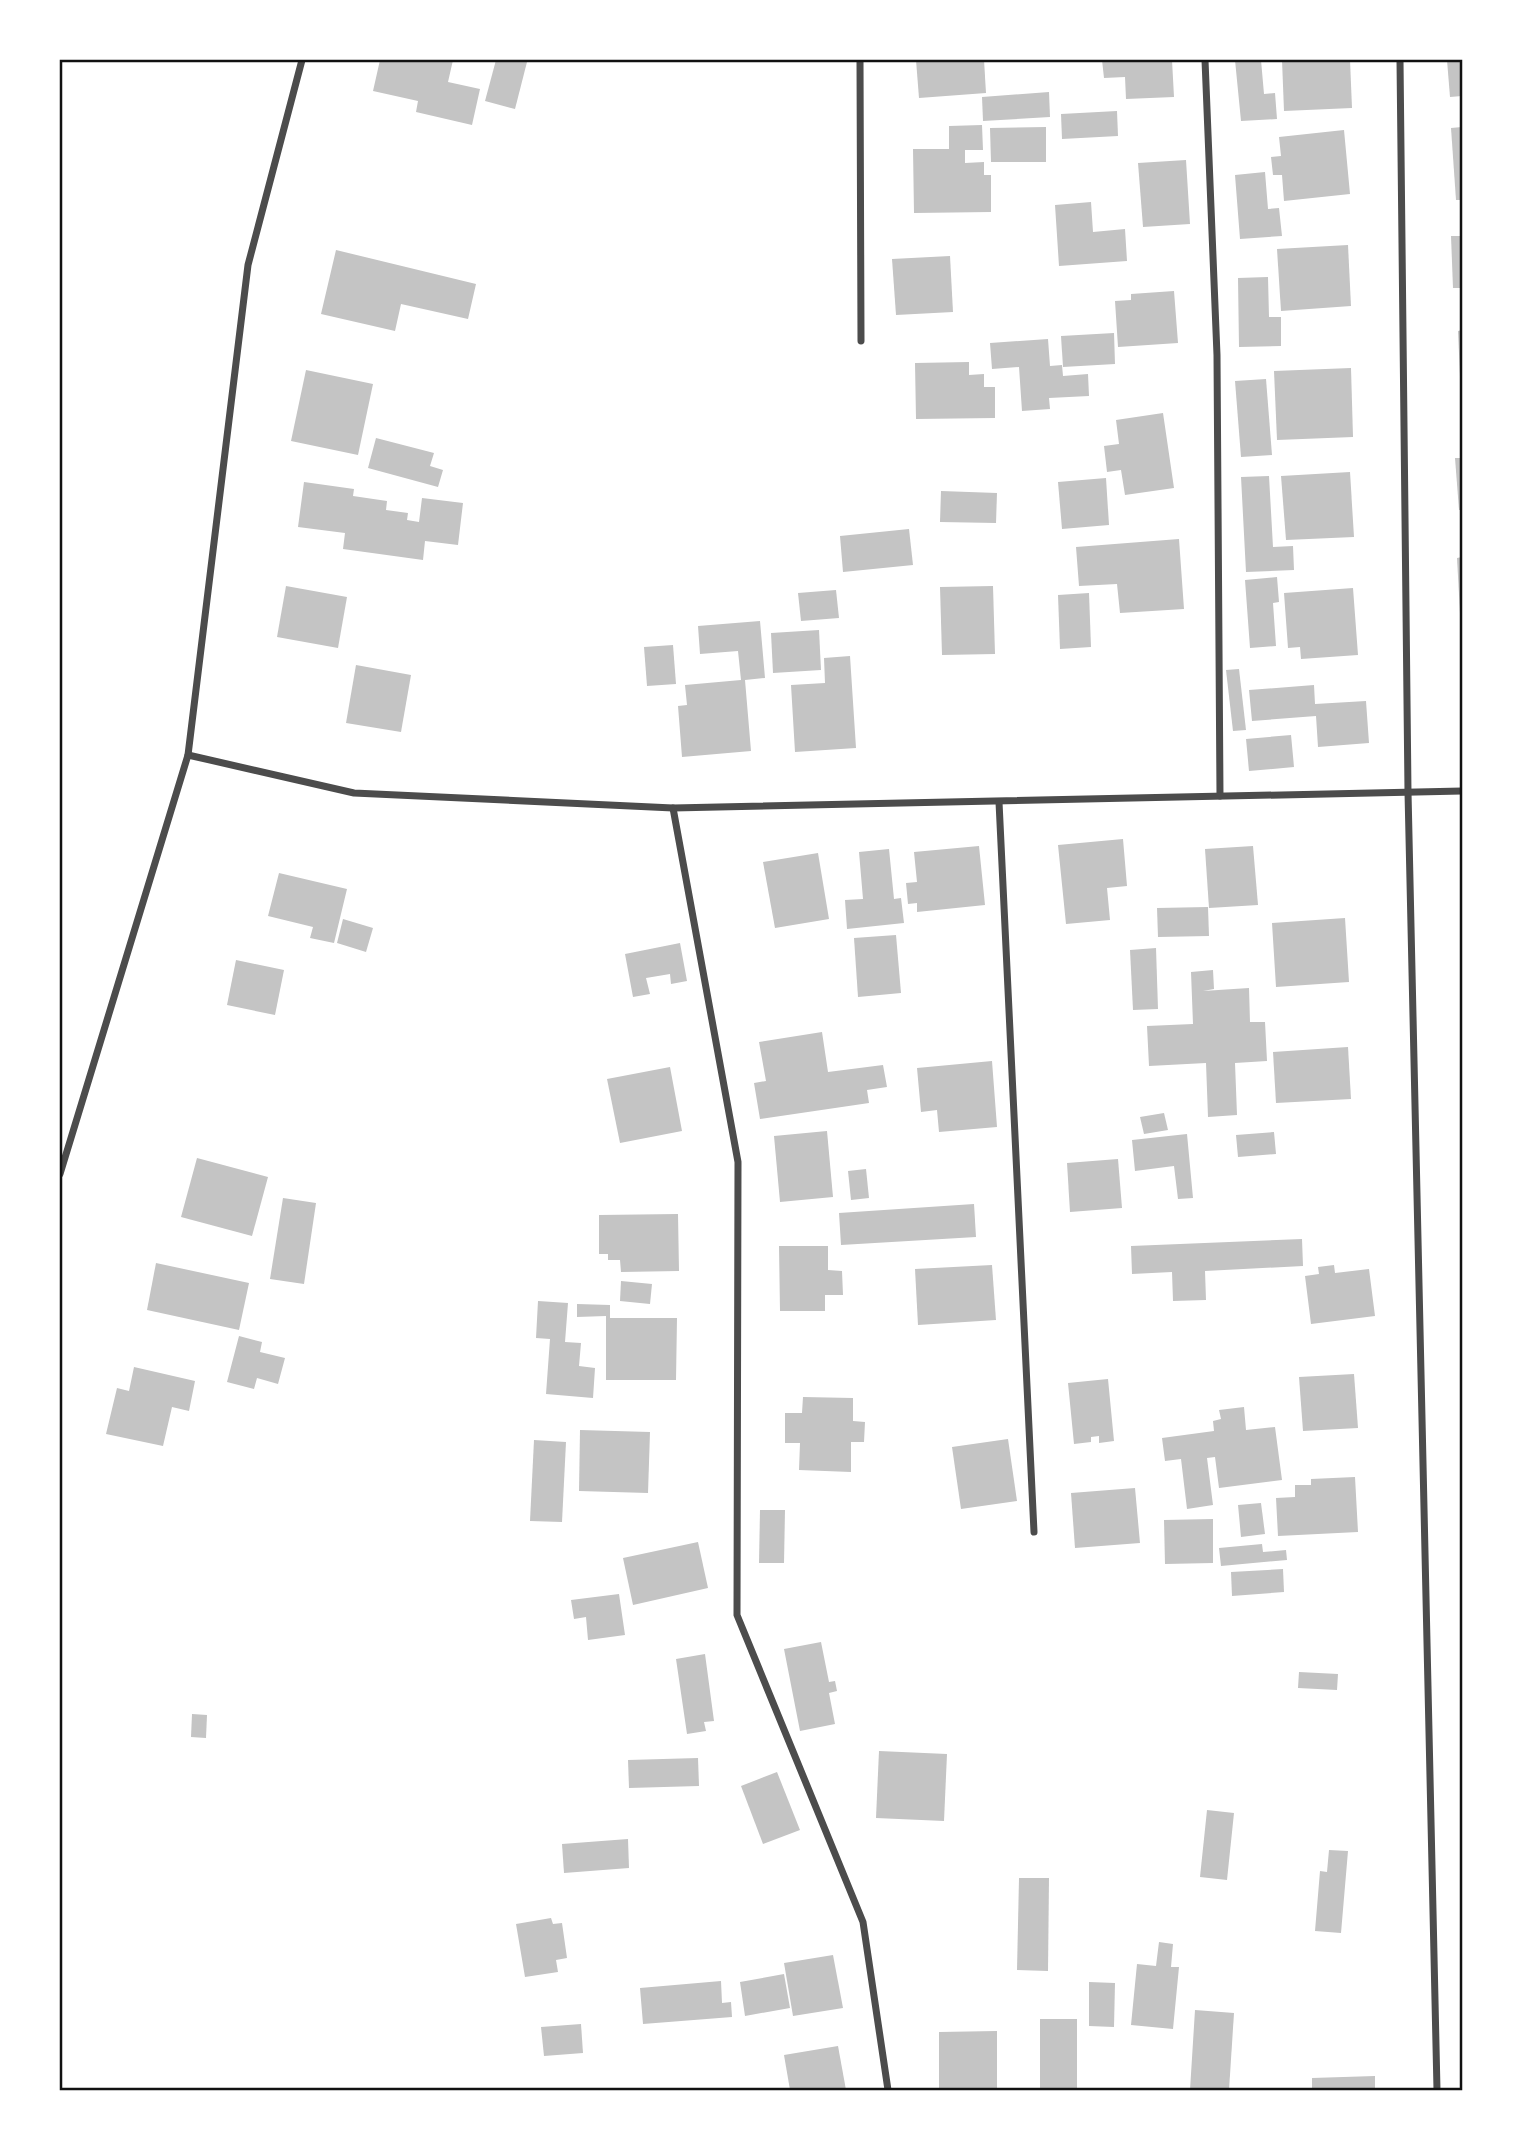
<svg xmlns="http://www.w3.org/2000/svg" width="1522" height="2150" viewBox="0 0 1522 2150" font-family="'Golos Text',sans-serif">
	<rect width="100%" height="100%" fill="#fff"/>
	<g fill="#c4c4c4">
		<path d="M380 60H453L448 82 480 89 472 125 416 112 418 101 373 91Z"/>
		<path d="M496 60H518L527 62 515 109 485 101Z"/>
		<path d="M916 60H984L986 93 919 98Z"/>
		<path d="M1102 60H1172L1174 97 1126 99 1125 77 1104 78Z"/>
		<path d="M1235 60H1261L1264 94 1275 93 1277 119 1241 121Z"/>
		<path d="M1282 60H1350L1352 108 1284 111Z"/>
		<path d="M1447 60H1462V96L1450 97Z"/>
		<path d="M1049 92 1050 117 983 121 982 97Z"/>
		<path d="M1117 111 1118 136 1062 139 1061 114Z"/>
		<path d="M982 125 983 150H965V163L984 162V175H991V212L914 213 913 149H949V126Z"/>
		<path d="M1046 127V162H991L990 128Z"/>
		<path d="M1462 127V200H1456L1451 128Z"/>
		<path d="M1344 130 1350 194 1284 201 1282 175H1273L1271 157 1281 156 1279 137Z"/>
		<path d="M1186 160 1190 224 1143 227 1138 163Z"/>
		<path d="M1265 172 1268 209 1279 208 1282 236 1240 239 1235 175Z"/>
		<path d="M1091 202 1093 232 1125 229 1127 261 1059 266 1055 205Z"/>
		<path d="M1451 236H1462V288H1453Z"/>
		<path d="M1348 245 1351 306 1281 311 1277 249Z"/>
		<path d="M336 250 476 284 468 319 401 304 395 331 321 314Z"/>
		<path d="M950 256 953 312 896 315 892 259Z"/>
		<path d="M1268 277 1269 317H1281V346L1239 347 1238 278Z"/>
		<path d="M1174 291 1178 343 1118 347 1115 301 1131 300V294Z"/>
		<path d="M1462 330V375L1460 376 1458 331Z"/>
		<path d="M1114 333 1115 364 1063 367 1061 336Z"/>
		<path d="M1048 339 1050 366 1062 365 1063 376 1088 374 1089 396 1049 398 1050 409 1022 411 1019 367 992 369 990 343Z"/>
		<path d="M969 362V375L984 374V387H995V418L916 419 915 363Z"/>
		<path d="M1351 368 1353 437 1277 440 1274 371Z"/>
		<path d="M306 370 373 384 358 455 291 441Z"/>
		<path d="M1266 379 1272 455 1241 457 1235 381Z"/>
		<path d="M1163 413 1174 488 1125 495 1121 470 1107 472 1104 446 1119 444 1116 420Z"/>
		<path d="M376 438 434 453 430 466 443 470 438 487 368 468Z"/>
		<path d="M1455 458H1462V510H1459Z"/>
		<path d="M1350 472 1354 537 1286 540 1281 476Z"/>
		<path d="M1269 476 1273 547 1293 546 1294 570 1246 572 1241 477Z"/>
		<path d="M1106 478 1109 525 1062 529 1058 482Z"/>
		<path d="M304 482 354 489 353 496 387 501 386 510 408 513 407 520 419 522 422 498 463 503 458 545 425 541 423 560 343 549 345 533 298 527Z"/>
		<path d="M941 491 997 493 996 523 940 522Z"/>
		<path d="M909 529 913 565 843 572 840 536Z"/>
		<path d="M1179 539 1184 609 1120 613 1117 584 1079 586 1076 547Z"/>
		<path d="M1462 557V612L1460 613 1457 558Z"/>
		<path d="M1277 577 1279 602 1273 603 1276 646 1250 648 1245 580Z"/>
		<path d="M286 586 347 597 338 648 277 637Z"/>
		<path d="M993 586 995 654 942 655 940 587Z"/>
		<path d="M1353 588 1358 655 1301 659 1300 647 1288 648 1284 593Z"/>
		<path d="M836 590 839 618 801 621 798 593Z"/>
		<path d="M1089 593 1091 647 1060 649 1058 595Z"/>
		<path d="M760 621 765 678 745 680 751 751 682 757 678 706 687 705 685 685 741 680 738 651 700 654 698 626Z"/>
		<path d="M819 630 821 670 773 673 771 633Z"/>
		<path d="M673 645 676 684 647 686 644 647Z"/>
		<path d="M850 656 856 748 795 752 791 685 825 683 824 658Z"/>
		<path d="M356 665 411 675 401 732 346 723Z"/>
		<path d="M1239 669 1246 730 1233 731 1226 670Z"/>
		<path d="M1314 685 1315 704 1366 701 1369 743 1318 747 1316 716 1252 721 1249 690Z"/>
		<path d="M1291 735 1294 767 1249 771 1246 739Z"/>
		<path d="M1123 839 1127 886 1107 888 1110 920 1066 924 1058 845Z"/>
		<path d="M979 846 985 905 917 912V903L908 904 906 883 917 882 914 852Z"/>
		<path d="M1253 846 1258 905 1209 908 1205 849Z"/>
		<path d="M889 849 894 899 901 898 904 923 847 929 845 900 863 899 859 852Z"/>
		<path d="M818 853 829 919 775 928 763 862Z"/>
		<path d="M279 873 347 889 334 943 310 938 313 927 268 916Z"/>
		<path d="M1208 907 1209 936 1158 937 1157 908Z"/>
		<path d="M1345 918 1349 982 1276 987 1272 923Z"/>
		<path d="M343 919 373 928 366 952 337 943Z"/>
		<path d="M896 935 901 993 858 997 854 938Z"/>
		<path d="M680 943 687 981 671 984 670 974 646 978 650 994 633 997 625 954Z"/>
		<path d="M1156 948 1158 1009 1133 1010 1130 950Z"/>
		<path d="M236 960 284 970 275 1015 227 1005Z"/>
		<path d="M1213 970 1214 989 1203 991 1249 988 1250 1022H1265L1267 1061 1235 1063 1237 1115 1208 1117 1206 1063 1149 1066 1147 1026 1193 1024 1191 972Z"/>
		<path d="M822 1032 828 1072 883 1065 887 1087 867 1090 869 1103 760 1119 754 1083 766 1081 759 1042Z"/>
		<path d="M1348 1047 1351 1099 1276 1103 1273 1052Z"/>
		<path d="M992 1061 997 1127 939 1132 937 1110 921 1112 917 1068Z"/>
		<path d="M670 1067 682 1131 620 1143 607 1079Z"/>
		<path d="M1164 1113 1168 1130 1144 1134 1140 1117Z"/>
		<path d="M827 1131 833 1197 780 1202 774 1136Z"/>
		<path d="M1274 1132 1276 1154 1238 1157 1236 1135Z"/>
		<path d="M1187 1134 1193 1198 1178 1199 1174 1166 1135 1171 1132 1140Z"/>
		<path d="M197 1158 268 1177 252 1236 181 1217Z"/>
		<path d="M1118 1159 1122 1208 1070 1212 1067 1163Z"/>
		<path d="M866 1169 869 1198 851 1200 848 1171Z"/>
		<path d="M283 1198 316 1203 304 1284 270 1279Z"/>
		<path d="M974 1204 976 1237 841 1245 839 1213Z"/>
		<path d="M678 1214 679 1271 621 1272 620 1260H608V1254H599V1215Z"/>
		<path d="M1302 1239 1303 1266 1205 1271 1206 1300 1173 1301 1172 1272 1132 1274 1131 1246Z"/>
		<path d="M779 1246H828V1270L842 1271 843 1295H825V1311H780Z"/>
		<path d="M156 1263 249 1283 239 1330 147 1310Z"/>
		<path d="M992 1265 996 1320 918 1325 915 1269Z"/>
		<path d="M1334 1265 1335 1273 1369 1269 1375 1316 1311 1324 1305 1276 1319 1274 1318 1267Z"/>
		<path d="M621 1281 652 1284 650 1304 620 1301Z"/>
		<path d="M538 1301 568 1303 565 1342 581 1343 579 1366 595 1368 593 1398 546 1394 550 1339 536 1338Z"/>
		<path d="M577 1304 610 1305V1318H677L676 1380H606V1316L577 1317Z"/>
		<path d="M239 1336 262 1342 260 1352 285 1358 278 1384 257 1378 254 1389 227 1382Z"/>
		<path d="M134 1367 195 1381 189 1411 172 1407 163 1446 106 1434 117 1388 129 1391Z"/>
		<path d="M1354 1374 1358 1428 1303 1431 1299 1377Z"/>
		<path d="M1108 1379 1114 1441 1099 1443V1436L1091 1437V1442L1074 1444 1068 1383Z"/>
		<path d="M803 1397 853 1398V1421L865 1422 864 1442H851V1472L799 1470 800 1443H785V1413H802Z"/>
		<path d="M1244 1407 1246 1430 1275 1427 1282 1480 1219 1488 1215 1457 1207 1458 1213 1505 1187 1509 1181 1459 1165 1461 1162 1438 1214 1431 1213 1421 1221 1419 1219 1410Z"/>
		<path d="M580 1430 650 1432 648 1493 579 1491Z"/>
		<path d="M1008 1439 1017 1501 961 1509 952 1447Z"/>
		<path d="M534 1440 566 1442 562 1522 530 1521Z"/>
		<path d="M1355 1477 1358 1532 1278 1536 1276 1498 1295 1497V1485H1311V1479Z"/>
		<path d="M1135 1488 1140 1543 1075 1548 1071 1493Z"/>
		<path d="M1261 1503 1265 1534 1241 1537 1238 1505Z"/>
		<path d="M760 1510H785L784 1563H759Z"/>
		<path d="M1213 1519V1563L1165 1564 1164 1520Z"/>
		<path d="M698 1542 708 1588 633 1605 623 1558Z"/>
		<path d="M1262 1544 1263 1552 1286 1550 1287 1560 1221 1566 1219 1548Z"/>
		<path d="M1283 1569 1284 1592 1232 1596 1231 1572Z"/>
		<path d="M619 1594 625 1635 588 1640 586 1617 574 1619 571 1600Z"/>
		<path d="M821 1642 829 1682 835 1681 837 1691 829 1693 835 1724 800 1731 784 1649Z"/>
		<path d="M705 1654 714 1721 704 1722 706 1731 687 1734 676 1659Z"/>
		<path d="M1299 1672 1338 1674 1337 1690 1298 1688Z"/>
		<path d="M192 1714 207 1715 206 1738 191 1737Z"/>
		<path d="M879 1751 947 1754 944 1821 876 1818Z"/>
		<path d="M698 1758 699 1786 629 1788 628 1760Z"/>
		<path d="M777 1772 800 1830 763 1844 741 1786Z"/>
		<path d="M1207 1810 1234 1813 1227 1880 1200 1877Z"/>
		<path d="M628 1839 629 1868 564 1873 562 1844Z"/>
		<path d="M1329 1850 1348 1851 1341 1933 1315 1931 1320 1871 1327 1872Z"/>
		<path d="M1019 1878H1049L1048 1971 1017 1970Z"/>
		<path d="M551 1918 553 1924 562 1923 567 1958 556 1960 558 1972 525 1977 516 1924Z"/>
		<path d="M1159 1942 1173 1944 1171 1967H1179L1173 2029 1131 2025 1137 1964 1156 1966Z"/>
		<path d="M833 1955 843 2008 793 2016 784 1963Z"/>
		<path d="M784 1974 790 2008 745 2016 740 1982Z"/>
		<path d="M721 1981 722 2003 731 2002 732 2017 643 2024 640 1988Z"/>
		<path d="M1089 1982 1115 1983 1114 2027 1089 2026Z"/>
		<path d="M1195 2010 1234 2013 1229 2090H1190Z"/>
		<rect x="1040" y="2019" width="37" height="71"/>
		<path d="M581 2024 583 2053 544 2056 541 2027Z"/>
		<path d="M997 2031V2090H939V2032Z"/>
		<path d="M838 2046 846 2090H790L784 2055Z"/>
		<path d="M1375 2076V2090H1312V2078Z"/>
	</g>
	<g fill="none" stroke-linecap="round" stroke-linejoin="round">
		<g stroke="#4c4c4c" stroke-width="7">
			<path d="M860 60 861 341"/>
			<path d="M1205 60 1217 355 1220 796"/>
			<path d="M1400 60 1408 792 1437 2090"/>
			<path d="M188 755 354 793 673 808 1462 791"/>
			<path d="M999 802 1034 1532"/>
			<path d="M673 808 738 1162 737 1615 863 1922 888 2090"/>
			<path d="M60 1174 188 755 248 265 302 60"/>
		</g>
	</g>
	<rect width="1522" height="2150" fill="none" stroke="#ffffff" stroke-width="122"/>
	<rect x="61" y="61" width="1400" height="2028" fill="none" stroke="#111" stroke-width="2.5"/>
</svg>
